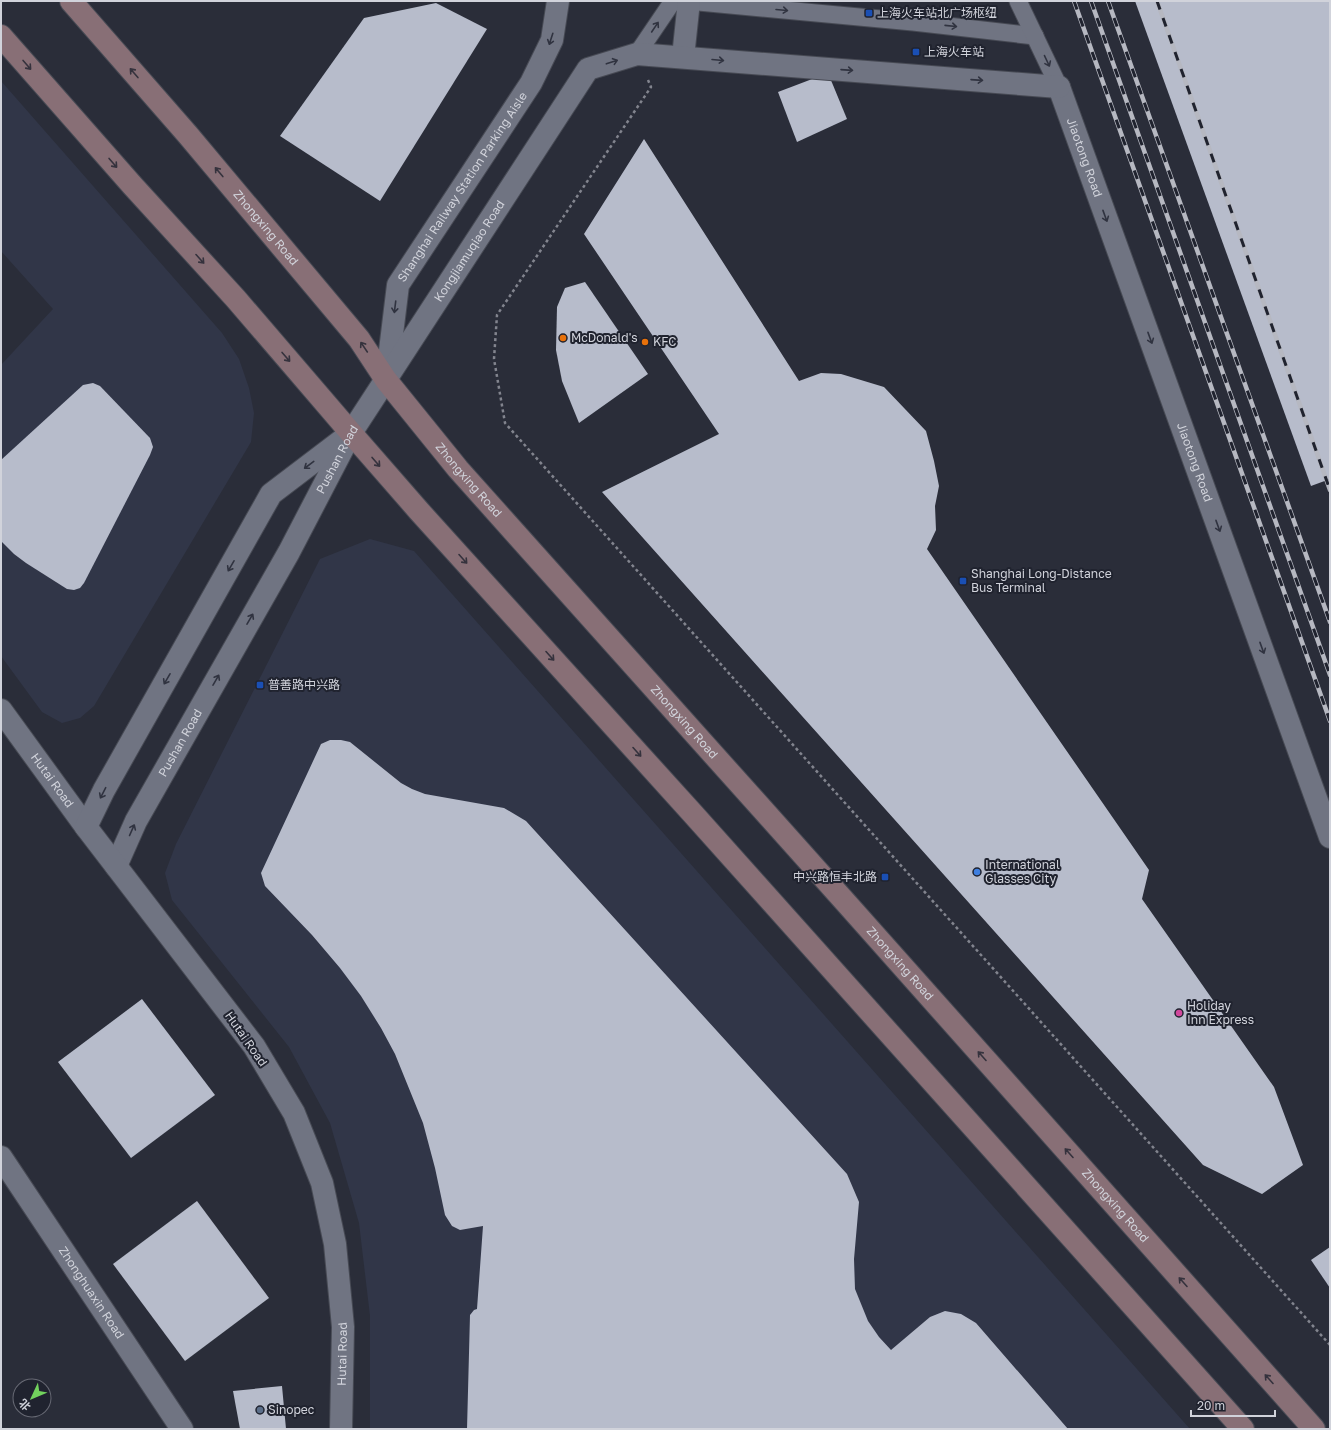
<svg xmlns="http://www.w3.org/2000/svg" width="1331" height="1430" viewBox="0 0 1331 1430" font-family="'Golos Text','Noto Sans SC',sans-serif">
	<rect width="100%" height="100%" fill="#2a2d39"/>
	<g fill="#313648">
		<path d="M1 81 222 333 239 359 249 388 254 413 251 442 94 706 80 718 62 723 42 712 1 656V365L53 309 1 251Z"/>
		<path d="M370 539 414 551 1190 1429H370V1316L359 1223 330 1123 289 1047 172 900 165 873 176 844 320 559Z"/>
	</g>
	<g fill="#b7bccb">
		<path d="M1135 1H1330V479L1311 486Z"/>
		<path d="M436 3 487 29 380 201 280 136 364 18Z"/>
		<path d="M828 73 847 119 797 142 778 92Z"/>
		<path d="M644 139 799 381 821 373 841 374 884 387 926 431 934 461 939 486 935 506 936 530 927 549 1149 870 1142 899 1274 1087 1303 1165 1262 1194 1203 1165 602 492 719 434 584 234Z"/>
		<path d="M585 282 648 374 579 423 562 381 556 350 557 307 565 288Z"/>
		<path d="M93 383 100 386 150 438 153 447 150 455 84 583 80 588 74 590 67 589 26 563 14 554 1 541V460L83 385Z"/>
		<path d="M330 740H341L350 742 401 783 412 789 425 794 504 808 526 821 847 1174 859 1202 854 1259 855 1289 868 1321 879 1337 891 1350 930 1317 945 1311 961 1314 976 1323 1068 1429H467L470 1315 474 1310 477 1309 483 1226 460 1230 452 1226 445 1215 435 1168 423 1123 395 1054 381 1028 361 996 340 968 312 935 265 886 261 873 321 744Z"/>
		<path d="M142 999 215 1095 131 1158 58 1062Z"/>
		<path d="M197 1201 269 1298 185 1361 113 1264Z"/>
		<path d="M1330 1247V1288L1311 1260Z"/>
		<path d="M282 1386 286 1429H240L233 1391Z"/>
	</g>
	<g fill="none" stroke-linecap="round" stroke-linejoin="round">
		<g stroke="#474a54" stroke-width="19">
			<g id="service">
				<path d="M688 1 913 22 1035 36"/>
				<path d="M1018 1 1059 87"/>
				<path d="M637 54 673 1"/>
			</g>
		</g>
		<g stroke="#474a54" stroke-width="24">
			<path id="pedestrian" d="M683 57 689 1"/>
		</g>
		<g stroke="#474a54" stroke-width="24">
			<g id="minor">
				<path id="s1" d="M1059 87 1330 837"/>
				<path id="s2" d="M1 710 86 827"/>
			</g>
		</g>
		<g stroke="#474a54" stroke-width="24">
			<g id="tertiary">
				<path id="s3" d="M387 375 398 285 531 83 552 40 558 1"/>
				<path id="s4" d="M116 866 136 821 289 552 351 433 588 69 637 54 1059 87"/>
				<path id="s5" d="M1 1157 182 1429"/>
				<path id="s6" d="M341 1429 343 1327 335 1244 322 1183 294 1113 254 1046 86 827 104 790 271 494 346 437"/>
			</g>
		</g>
		<g stroke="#474a54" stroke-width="24">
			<g id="secondary">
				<path id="s7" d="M71 1 188 135 359 339 386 380 458 469 848 905 1314 1429"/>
				<path d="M1 36 132 185 236 299 351 433 419 511 694 815 1243 1429"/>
			</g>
		</g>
		<path stroke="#82848e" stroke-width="2.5" stroke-dasharray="3 3" stroke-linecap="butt" d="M648 80 651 87 497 315 494 359 505 423 1330 1345"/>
		<use href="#service" stroke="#707482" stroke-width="17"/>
		<use href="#pedestrian" stroke="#707482" stroke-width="22"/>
		<use href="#minor" stroke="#707482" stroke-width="22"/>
		<use href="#tertiary" stroke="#707482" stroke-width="22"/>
		<use href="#secondary" stroke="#886f76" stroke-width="22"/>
		<g stroke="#b6b8c1" stroke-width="4.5">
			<g id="rail">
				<path d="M1074 1 1330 721"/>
				<path d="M1091 1 1330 675"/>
				<path d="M1108 1 1330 622"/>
				<path d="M1157 1 1330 490"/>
			</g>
		</g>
		<use href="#rail" stroke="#20232f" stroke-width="3" stroke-dasharray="9" stroke-linecap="butt"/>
	</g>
	<defs><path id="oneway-shaft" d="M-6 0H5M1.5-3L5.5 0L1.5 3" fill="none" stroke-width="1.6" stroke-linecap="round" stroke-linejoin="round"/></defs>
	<g stroke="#303340">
		<use href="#oneway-shaft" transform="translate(782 10) rotate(5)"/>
		<use href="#oneway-shaft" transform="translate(951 26) rotate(6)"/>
		<use href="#oneway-shaft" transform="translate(655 27) rotate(-56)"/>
		<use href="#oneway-shaft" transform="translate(551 39) rotate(108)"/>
		<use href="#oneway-shaft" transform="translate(718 60) rotate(5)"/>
		<use href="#oneway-shaft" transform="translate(1047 61) rotate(65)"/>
		<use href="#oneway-shaft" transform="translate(612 62) rotate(-18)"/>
		<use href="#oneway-shaft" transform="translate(847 70) rotate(4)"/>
		<use href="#oneway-shaft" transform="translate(977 80) rotate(4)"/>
		<use href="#oneway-shaft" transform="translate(1105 216) rotate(70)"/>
		<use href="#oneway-shaft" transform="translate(395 307) rotate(97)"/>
		<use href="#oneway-shaft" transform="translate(1150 338) rotate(70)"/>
		<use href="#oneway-shaft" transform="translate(309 465) rotate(143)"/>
		<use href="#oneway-shaft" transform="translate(1218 526) rotate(70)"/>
		<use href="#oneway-shaft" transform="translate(231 566) rotate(120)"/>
		<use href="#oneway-shaft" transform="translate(250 619) rotate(-60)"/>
		<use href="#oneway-shaft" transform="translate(1262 648) rotate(70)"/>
		<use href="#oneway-shaft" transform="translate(167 679) rotate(120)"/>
		<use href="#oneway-shaft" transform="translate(216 680) rotate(-60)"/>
		<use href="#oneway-shaft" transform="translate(103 793) rotate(117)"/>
		<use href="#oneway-shaft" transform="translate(132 830) rotate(-66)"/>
	</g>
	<g stroke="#35323d">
		<use href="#oneway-shaft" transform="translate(27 65) rotate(49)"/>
		<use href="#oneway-shaft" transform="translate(134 73) rotate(-131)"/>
		<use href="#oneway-shaft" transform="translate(113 163) rotate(49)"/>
		<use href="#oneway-shaft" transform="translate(219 172) rotate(-130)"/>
		<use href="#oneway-shaft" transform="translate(200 259) rotate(48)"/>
		<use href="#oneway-shaft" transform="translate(364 347) rotate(-124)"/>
		<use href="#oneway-shaft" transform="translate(286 357) rotate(49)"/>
		<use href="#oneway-shaft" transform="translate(376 462) rotate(49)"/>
		<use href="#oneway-shaft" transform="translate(463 559) rotate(48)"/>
		<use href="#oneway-shaft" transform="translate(550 656) rotate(48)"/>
		<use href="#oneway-shaft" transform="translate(637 752) rotate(48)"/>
		<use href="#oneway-shaft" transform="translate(982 1056) rotate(-132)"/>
		<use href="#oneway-shaft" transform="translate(1069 1153) rotate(-132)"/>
		<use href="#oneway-shaft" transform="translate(1183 1282) rotate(-132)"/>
		<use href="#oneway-shaft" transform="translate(1269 1379) rotate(-132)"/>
	</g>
	<g fill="#1a4fb4" stroke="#20232f" stroke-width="1.5">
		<rect x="865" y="9" width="8" height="8" rx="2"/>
		<rect x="912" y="48" width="8" height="8" rx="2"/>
		<rect x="959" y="577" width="8" height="8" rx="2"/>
		<rect x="256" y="681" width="8" height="8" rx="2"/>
		<rect x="881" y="873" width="8" height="8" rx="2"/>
	</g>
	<g fill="#e8710a" stroke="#20232f" stroke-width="1.5">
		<circle cx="563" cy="338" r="4"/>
		<circle cx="645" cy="342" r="4"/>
	</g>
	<circle fill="#3f7fe0" stroke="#20232f" stroke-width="1.5" cx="977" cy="872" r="4"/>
	<circle fill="#d1479c" stroke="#20232f" stroke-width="1.5" cx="1179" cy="1013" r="4"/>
	<circle fill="#5c6f8a" stroke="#20232f" stroke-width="1.5" cx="260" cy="1410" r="4"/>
	<g text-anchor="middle" stroke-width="4" stroke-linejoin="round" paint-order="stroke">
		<g font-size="12" fill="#d1d3db" stroke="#20232f" text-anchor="start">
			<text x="877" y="17">上海火车站北广场枢纽</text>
			<text x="924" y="56">上海火车站</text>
			<text x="571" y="342">McDonald's</text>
			<text x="653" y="346">KFC</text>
			<text x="971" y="578">Shanghai Long-Distance<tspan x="971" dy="14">Bus Terminal</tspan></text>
			<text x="268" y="689">普善路中兴路</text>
			<text x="985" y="869">International<tspan x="985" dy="14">Glasses City</tspan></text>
			<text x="877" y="881" text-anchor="end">中兴路恒丰北路</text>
			<text x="1187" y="1010">Holiday<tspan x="1187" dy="14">Inn Express</tspan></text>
			<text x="268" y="1414">Sinopec</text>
		</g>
		<g font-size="12" fill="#d1d3db" stroke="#20232f">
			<text dy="4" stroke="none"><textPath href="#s1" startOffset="75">Jiaotong Road</textPath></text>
			<text dy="4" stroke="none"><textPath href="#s3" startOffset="208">Shanghai Railway Station Parking Aisle</textPath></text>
			<text dy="4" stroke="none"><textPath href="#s7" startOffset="299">Zhongxing Road</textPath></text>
			<text dy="4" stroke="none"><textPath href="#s4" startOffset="710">Kongjiamuqiao Road</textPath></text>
			<text dy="4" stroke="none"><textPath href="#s1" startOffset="399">Jiaotong Road</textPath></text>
			<text dy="4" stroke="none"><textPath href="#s4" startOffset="463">Pushan Road</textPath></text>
			<text dy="4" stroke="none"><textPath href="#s7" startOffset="623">Zhongxing Road</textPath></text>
			<text dy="4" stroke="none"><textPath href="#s7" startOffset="947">Zhongxing Road</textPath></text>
			<text dy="4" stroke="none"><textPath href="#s4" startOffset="139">Pushan Road</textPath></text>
			<text dy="4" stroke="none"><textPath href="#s2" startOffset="87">Hutai Road</textPath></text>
			<text dy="4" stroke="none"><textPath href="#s7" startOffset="1271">Zhongxing Road</textPath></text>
			<text transform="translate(246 1039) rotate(55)" y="4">Hutai Road</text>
			<text dy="4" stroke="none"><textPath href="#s7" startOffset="1595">Zhongxing Road</textPath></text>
			<text dy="4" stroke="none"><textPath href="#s5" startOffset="163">Zhonghuaxin Road</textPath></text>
			<text dy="4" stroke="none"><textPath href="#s6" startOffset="75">Hutai Road</textPath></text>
		</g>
	</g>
	<rect width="1331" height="1430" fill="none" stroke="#d1d3db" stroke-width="4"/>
	<g transform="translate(32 1398) rotate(226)"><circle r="19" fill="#20232f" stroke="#676974"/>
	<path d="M0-3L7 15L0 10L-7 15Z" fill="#72d25d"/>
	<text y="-6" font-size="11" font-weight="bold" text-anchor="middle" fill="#d1d3db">北</text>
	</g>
	<path d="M1191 1410v6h84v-6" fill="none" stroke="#d1d3db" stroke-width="2"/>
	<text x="1197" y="1410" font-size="12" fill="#d1d3db" stroke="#20232f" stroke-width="3" paint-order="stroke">20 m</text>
</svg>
